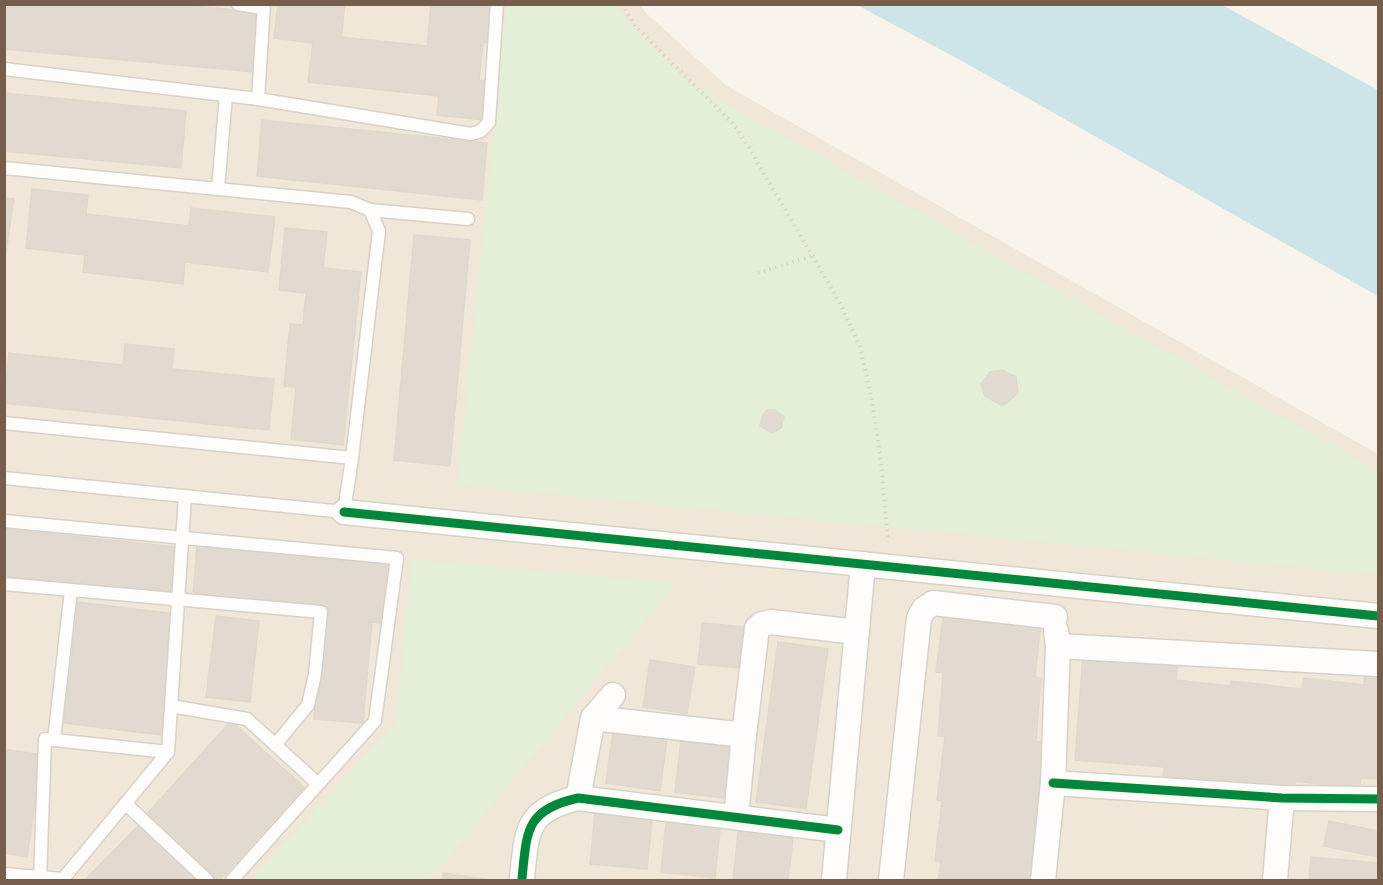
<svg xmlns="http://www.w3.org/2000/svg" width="1383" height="885" viewBox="0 0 1383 885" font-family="'PT Sans',sans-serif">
	<rect width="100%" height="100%" fill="#f8f4eb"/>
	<path fill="#f1e7d8" d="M5 5H640L646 13 727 86 1378 454V880H5Z"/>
	<g fill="#e3efd6">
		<path d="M507 5H616L634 29 690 83 1378 471V575L457 485Z"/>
		<path d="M411 559 676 583 430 880H251L397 721Z"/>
	</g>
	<path fill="#cde4e8" d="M857 5H1222L1378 90V296L960 60Z"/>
	<g fill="#e2dad0" stroke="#e1d8cd" stroke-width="1.5">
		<path d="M4 4H172L259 12 254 72 4 49Z"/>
		<path d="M278 4H345L341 37 427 46 431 4H492L488 43 483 42 479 80 488 81 484 120 437 115 439 96 308 82 313 43 274 38Z"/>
		<path d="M4 93 186 111 181 168 4 151Z"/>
		<path d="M262 120 487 143 482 200 257 176Z"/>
		<path d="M32 189 88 195 86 214 189 226 191 208 275 217 268 272 185 262 183 284 83 272 85 255 26 248Z"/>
		<path d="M4 198 14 199 4 265Z"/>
		<path d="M285 228 327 232 323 268 361 272 343 445 291 439 296 387 284 386 290 324 303 325 306 293 279 290Z"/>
		<path d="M414 235 470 240 450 466 394 460Z"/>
		<path d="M125 344 174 349 172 369 274 379 269 430 4 403 9 353 123 365Z"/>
		<path d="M1002 370 1016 377 1018 393 1006 404 1001 405 985 396 981 384 990 372Z"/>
		<path d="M767 410H775L784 417 781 428 772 433 760 426 762 417Z"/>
		<path d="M4 529 176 547 171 595 4 578Z"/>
		<path d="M197 546 391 564 386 624 372 622 363 723 314 719 323 609 193 597Z"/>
		<path d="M78 602 175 614 161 735 64 723Z"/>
		<path d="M944 609 1041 621 1035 677 1041 678 1036 741 1050 743 1034 880H938L941 862 935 861 942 801 937 800 945 736H938L943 673 936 672Z"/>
		<path d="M216 616 259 621 250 702 206 697Z"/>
		<path d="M702 623 745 627 741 668 698 664Z"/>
		<path d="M778 642 828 649 806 809 756 802Z"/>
		<path d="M1083 655 1178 663 1176 680 1230 686 1231 681 1302 689 1304 678 1364 685 1365 673 1378 674V779L1361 778 1359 789 1295 781V789L1163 778 1164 767 1075 760Z"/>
		<path d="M650 660 695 667 687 714 643 707Z"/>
		<path d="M231 721 304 787 220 880H217L145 816Z"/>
		<path d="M614 724 668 732 660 791 606 783Z"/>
		<path d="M682 731 738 738 731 799 675 792Z"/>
		<path d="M4 749 42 755 27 857 4 853Z"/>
		<path d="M596 803 653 809 647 869 590 864Z"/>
		<path d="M667 813 721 820 715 878 661 872Z"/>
		<path d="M1329 821 1378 831V857L1324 846Z"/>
		<path d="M142 822 202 880H85Z"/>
		<path d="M739 823 794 830 788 880H733Z"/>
		<path d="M1311 857 1378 863V880H1309Z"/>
		<path d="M443 873 491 880H442Z"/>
	</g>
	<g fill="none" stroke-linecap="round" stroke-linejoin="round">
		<g stroke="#d7d1c9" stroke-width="15">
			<g id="lane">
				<path d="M238 4 263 8"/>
				<path d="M4 69 258 99 471 134 481 131 489 122 497 4"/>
				<path d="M258 99 264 4"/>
				<path d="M4 168 351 202 370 210 379 231 352 458 4 423"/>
				<path d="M218 189 226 95"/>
				<path d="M370 210 468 219"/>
				<path d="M4 478 344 512 352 458"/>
				<path d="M4 521 397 558 375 721 232 880"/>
				<path d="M4 584 321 612 315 674 308 705 275 745"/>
				<path d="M171 706 247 719 318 784"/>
				<path d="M54 740 71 590"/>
				<path d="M126 804 207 880"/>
				<path d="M4 874 63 879 168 752 185 496"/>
				<path d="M40 880 45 739 168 752"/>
			</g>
		</g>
		<g stroke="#d7d1c9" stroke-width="27">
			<g id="street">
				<path d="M344 512 1378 616"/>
				<path d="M1058 646 1378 664"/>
				<path d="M593 718 744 735"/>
				<path d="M1053 783 1282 798 1378 799"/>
				<path d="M578 798 593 718 613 695"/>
				<path d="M736 817 744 735 757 628 762 624 771 622 857 632"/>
				<path d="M522 878C527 831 525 810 578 798L838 830"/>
				<path d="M834 880 863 564"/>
				<path d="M891 880 919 618 924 609 933 603 1055 617"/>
				<path d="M1043 880 1053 783 1058 646 1056 631"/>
				<path d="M1275 880 1282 798"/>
			</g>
		</g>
		<g stroke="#dad4ce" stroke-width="4" stroke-dasharray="1.5 4.5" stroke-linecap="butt">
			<path d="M622 4 635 26 737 128 839 301 860 347 871 395 881 461 888 542"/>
			<path d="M758 273 812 256"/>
		</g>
		<use href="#lane" stroke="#fefdfc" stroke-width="12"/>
		<use href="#street" stroke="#fefdfc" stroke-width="24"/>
		<g stroke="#fff9ed" stroke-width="13">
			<g id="cycleway">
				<path d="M344 512 1378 616"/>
				<path d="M1053 783 1282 798 1378 799"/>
				<path d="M522 878C527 831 525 810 578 798L838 830"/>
			</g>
		</g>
		<use href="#cycleway" stroke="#00873e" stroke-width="9"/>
	</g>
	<rect width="1383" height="885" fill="none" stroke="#775e4a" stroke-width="12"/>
</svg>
